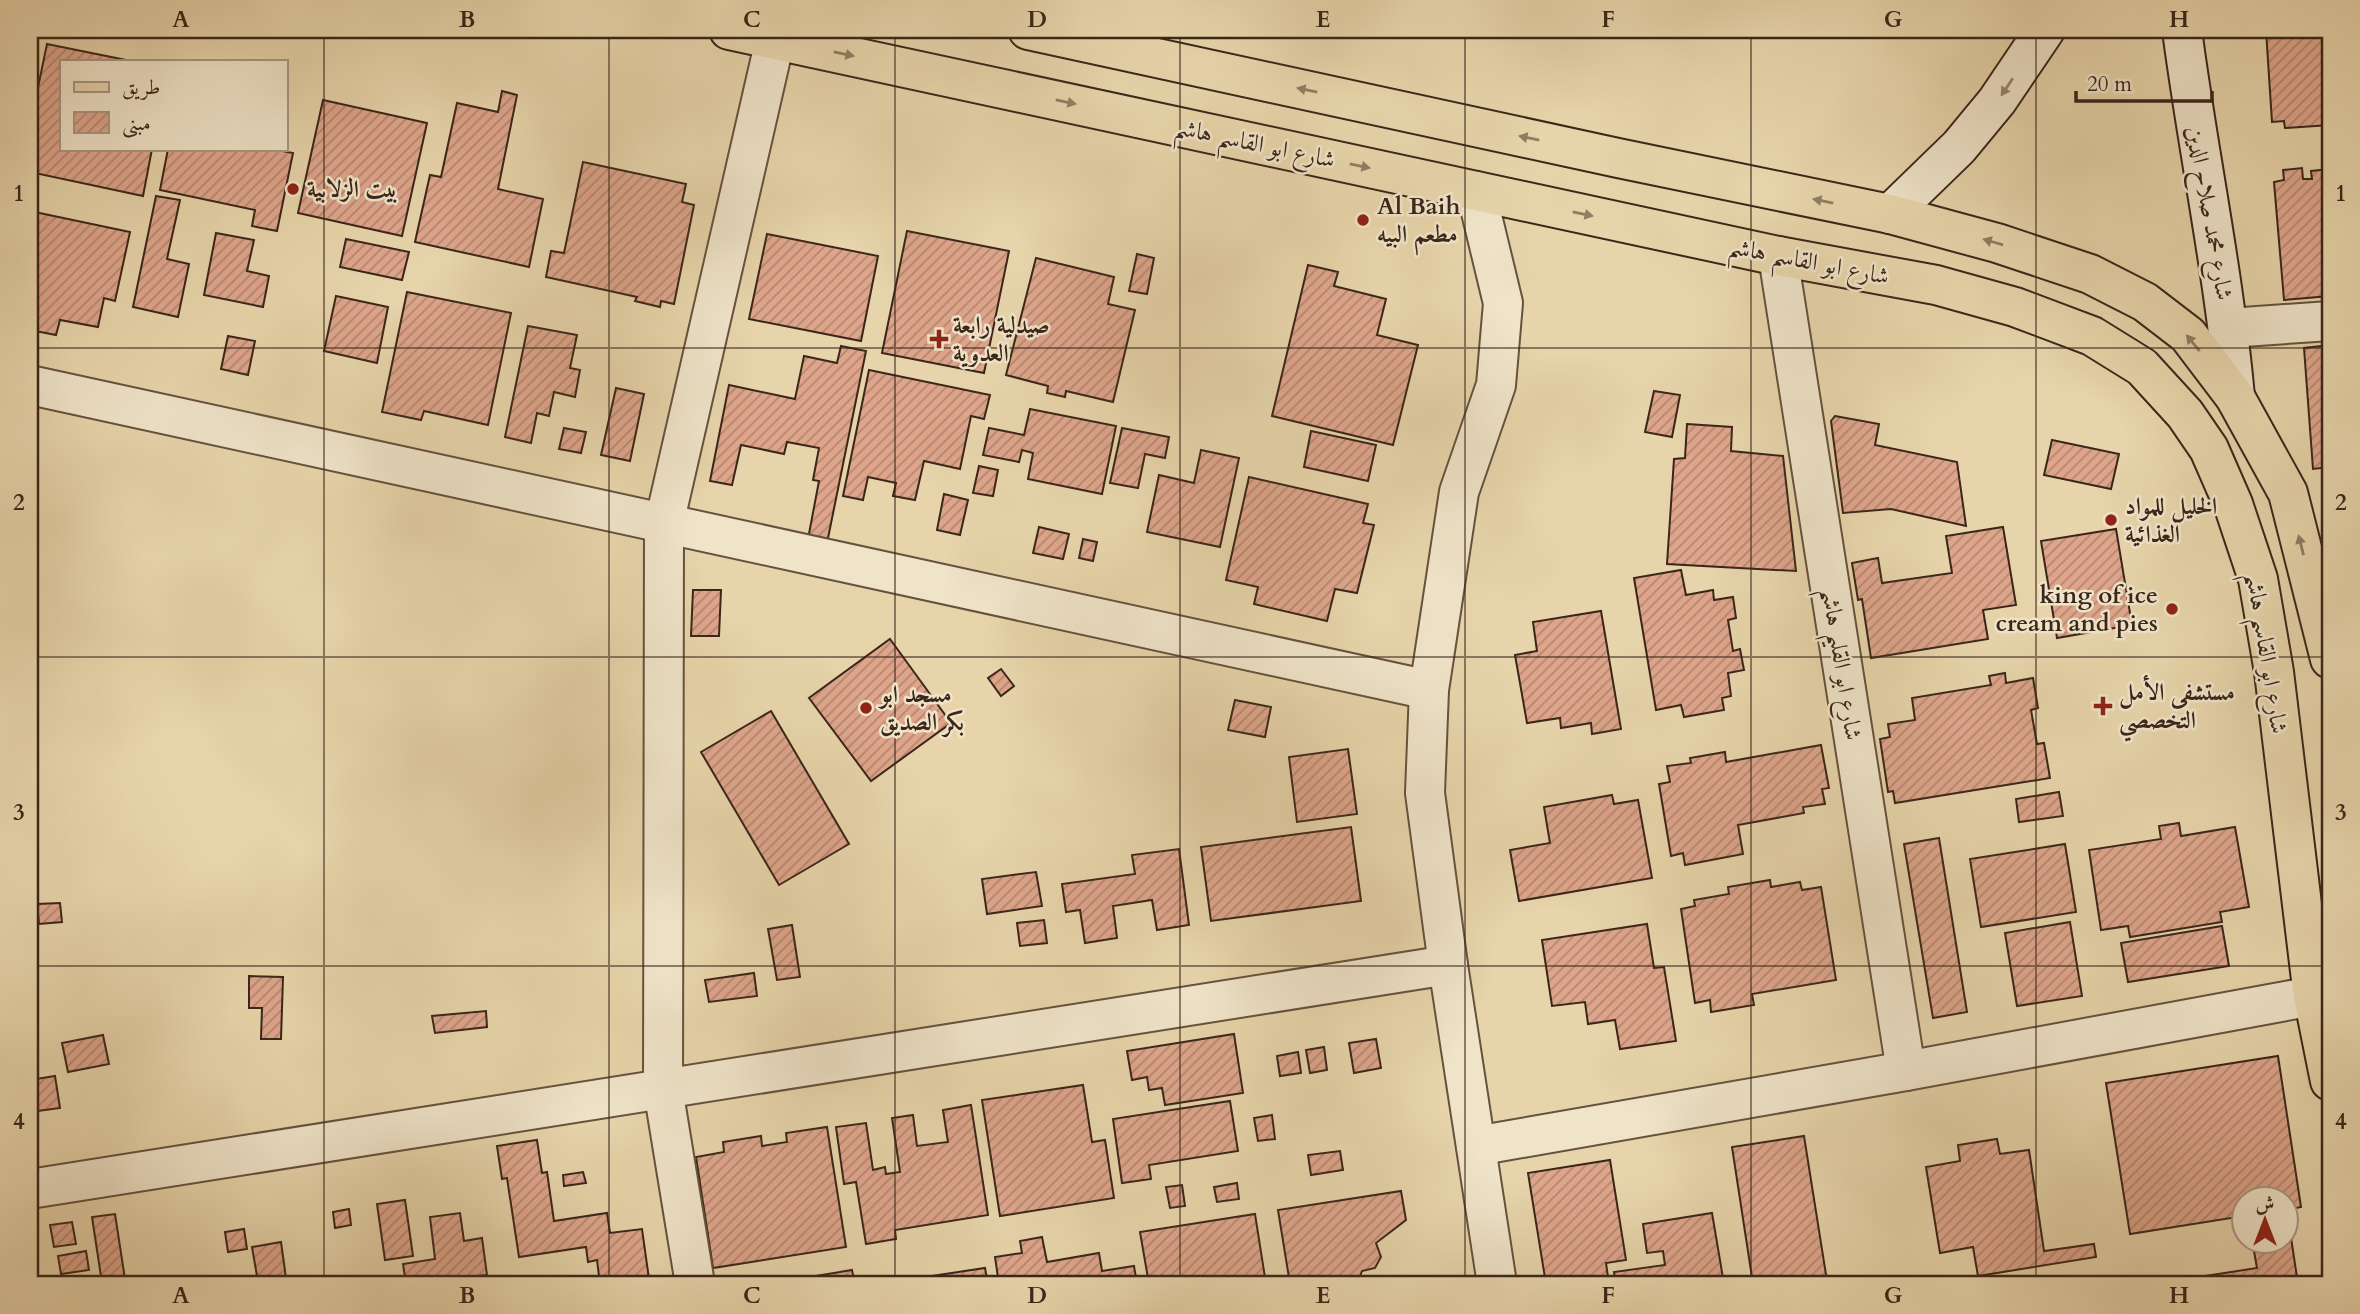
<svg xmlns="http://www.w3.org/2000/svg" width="2360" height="1314" viewBox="0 0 2360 1314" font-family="Cardo,Amiri,serif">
	<defs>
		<pattern id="building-hatch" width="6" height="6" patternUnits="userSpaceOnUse" patternTransform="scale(1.75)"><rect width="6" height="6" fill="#dea58b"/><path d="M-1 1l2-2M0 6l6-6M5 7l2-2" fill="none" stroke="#b58671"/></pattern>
	</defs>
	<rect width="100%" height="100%" fill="#e7d4aa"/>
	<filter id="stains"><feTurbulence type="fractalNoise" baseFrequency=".00286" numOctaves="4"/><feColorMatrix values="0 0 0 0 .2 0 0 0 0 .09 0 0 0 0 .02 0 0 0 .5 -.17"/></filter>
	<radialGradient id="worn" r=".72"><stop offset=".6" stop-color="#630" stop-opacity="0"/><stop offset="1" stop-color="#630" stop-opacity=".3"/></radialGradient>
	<g fill="url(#building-hatch)" stroke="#3a261a" stroke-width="2">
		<path d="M2266 30H2330V125L2285 128 2284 121 2272 122Z"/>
		<path d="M47 44 131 61H61V149H152L143 196 30 172V126Z"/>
		<path d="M502 91 517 95 498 189 543 199 529 267 415 242 430 175 441 177 457 103 498 112Z"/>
		<path d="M323 100 427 123 402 236 298 213Z"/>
		<path d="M168 149H272L293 153 277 231 252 226 255 210 160 190Z"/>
		<path d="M583 162 686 184 682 202 694 205 674 304 661 301 660 307 635 301 637 297 546 277 551 251 564 253Z"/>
		<path d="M2302 168 2303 179H2312L2311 171 2330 169V263H2328L2330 296 2284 300 2274 182 2284 180 2283 170Z"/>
		<path d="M156 196 180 200 167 259 189 264 178 317 133 307Z"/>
		<path d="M30 211 130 232 115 301 104 298 98 327 60 320 56 335 30 330Z"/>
		<path d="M907 231 1009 251 984 373 882 353Z"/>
		<path d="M216 233 254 240 247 271 269 276 263 307 204 295Z"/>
		<path d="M767 234 878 256 861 341 749 319Z"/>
		<path d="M346 239 409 252 402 280 340 267Z"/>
		<path d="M1137 254 1154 258 1147 294 1129 291Z"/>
		<path d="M1036 258 1114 277 1108 304 1135 310 1113 402 1066 391 1065 397 1047 393 1048 386 1006 375Z"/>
		<path d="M1308 265 1338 272 1334 286 1386 299 1377 335 1418 345 1393 445 1272 416Z"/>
		<path d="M407 292 511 313 488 425 424 411 421 420 382 412Z"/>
		<path d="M336 296 388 307 377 363 324 351Z"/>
		<path d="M528 326 577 335 570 368 580 370 575 397 554 392 549 416 537 413 531 443 505 437Z"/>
		<path d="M228 336 255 341 248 375 221 369Z"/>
		<path d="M2330 345V467L2313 469 2304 348Z"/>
		<path d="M841 346 866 351 827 543 808 539 819 481 813 480 819 448 787 442 784 454 741 445 732 485 710 481 729 385 795 399 804 356 837 363Z"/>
		<path d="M869 370 990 395 984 419 971 416 960 469 924 461 915 500 893 496 896 483 868 477 863 500 843 496Z"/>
		<path d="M616 388 644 394 630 461 601 455Z"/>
		<path d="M1654 391 1680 395 1672 437 1645 432Z"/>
		<path d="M1030 409 1116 426 1102 494 1028 479 1033 453 1022 450 1019 462 983 455 989 428 1024 435Z"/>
		<path d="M1835 416 1879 424 1875 445 1957 462 1966 526 1891 509 1843 513 1831 421Z"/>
		<path d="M1687 424 1732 427 1731 451 1783 456 1796 571 1667 564 1674 459 1685 458Z"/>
		<path d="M564 428 586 432 581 453 559 449Z"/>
		<path d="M1122 428 1169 437 1165 458 1145 454 1138 488 1110 483Z"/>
		<path d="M1311 431 1376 445 1368 481 1304 467Z"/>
		<path d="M2052 440 2119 454 2111 489 2044 475Z"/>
		<path d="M1201 450 1239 458 1220 547 1147 532 1159 475 1194 483Z"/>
		<path d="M979 466 998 470 993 496 973 493Z"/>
		<path d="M1249 477 1368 504 1363 523 1374 525 1357 593 1335 589 1327 621 1254 604 1258 587 1226 580Z"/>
		<path d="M944 494 968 500 960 535 937 530Z"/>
		<path d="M1039 527 1069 534 1063 559 1033 553Z"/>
		<path d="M2003 527 2016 605 1983 610 1988 639 1871 658 1862 599 1858 600 1852 563 1878 558 1882 583 1952 573 1946 536Z"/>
		<path d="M2116 529 2132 625 2057 638 2041 541Z"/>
		<path d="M1083 539 1097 542 1093 561 1079 558Z"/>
		<path d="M1681 570 1686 595 1713 590 1714 600 1733 597 1736 618 1728 620 1733 651 1740 649 1744 670 1728 673 1731 696 1722 698 1724 710 1684 717 1681 705 1656 710 1634 578Z"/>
		<path d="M693 590H721L719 636H691Z"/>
		<path d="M1601 611 1621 729 1592 734 1591 723 1561 728 1560 718 1527 723 1515 655 1537 651 1533 622Z"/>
		<path d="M890 639 951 723 871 781 809 698Z"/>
		<path d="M1001 669 1014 686 1001 696 988 678Z"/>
		<path d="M2005 673 2006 683 2033 678 2038 708 2031 710 2037 744 2044 743 2050 778 1895 803 1893 791 1888 792 1880 739 1890 737 1888 724 1915 720 1912 698 1991 685 1989 676Z"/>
		<path d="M1235 700 1271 707 1265 737 1228 730Z"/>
		<path d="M771 711 849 844 779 885 701 752Z"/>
		<path d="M1821 745 1829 788 1822 789 1825 804 1803 807 1804 813 1738 825 1743 854 1685 865 1683 853 1671 856 1659 784 1670 782 1667 766 1691 763 1690 758 1725 752 1726 762Z"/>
		<path d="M1348 749 1357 814 1297 822 1289 757Z"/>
		<path d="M2059 792 2063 816 2019 822 2016 799Z"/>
		<path d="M1612 795 1614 804 1638 800 1652 878 1519 901 1510 850 1550 843 1544 807Z"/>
		<path d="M2179 823 2181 836 2235 827 2249 907 2220 912 2222 922 2130 937 2128 926 2101 930 2089 850 2161 839 2159 826Z"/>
		<path d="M1351 827 1361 901 1211 921 1201 847Z"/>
		<path d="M1939 838 1967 1012 1933 1018 1904 844Z"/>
		<path d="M2065 844 2076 912 1981 927 1970 859Z"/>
		<path d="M1179 849 1189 925 1157 930 1152 900 1113 906 1117 938 1085 943 1080 910 1066 912 1062 884 1135 874 1132 855Z"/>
		<path d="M1036 872 1042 906 987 914 982 879Z"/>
		<path d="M1770 880 1771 887 1800 882 1802 890 1821 887 1836 980 1752 994 1754 1005 1711 1012 1710 1000 1695 1003 1681 909 1695 906 1694 900 1729 894 1728 887Z"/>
		<path d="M60 903 62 922 39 924 37 904Z"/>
		<path d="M1044 920 1047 943 1020 946 1017 923Z"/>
		<path d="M2070 922 2082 996 2017 1006 2005 933Z"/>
		<path d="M1647 924 1654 968 1664 967 1676 1041 1620 1049 1615 1020 1588 1024 1585 1002 1552 1006 1542 940Z"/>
		<path d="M792 925 800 977 777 980 768 929Z"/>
		<path d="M2222 926 2229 966 2128 982 2121 943Z"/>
		<path d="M754 973 757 996 709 1002 705 980Z"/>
		<path d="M249 976 283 977 281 1039H261L262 1008H249Z"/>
		<path d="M486 1011 487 1027 435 1033 432 1016Z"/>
		<path d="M1234 1034 1243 1093 1165 1105 1162 1088 1149 1090 1147 1077 1132 1080 1127 1051Z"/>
		<path d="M103 1035 109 1064 68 1072 62 1043Z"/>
		<path d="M1376 1039 1381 1068 1354 1073 1349 1043Z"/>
		<path d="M1324 1047 1327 1070 1310 1073 1306 1050Z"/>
		<path d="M1298 1052 1301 1073 1280 1076 1277 1056Z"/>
		<path d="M2278 1056 2301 1207 2286 1210V1198H2244V1216L2130 1234 2106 1083Z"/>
		<path d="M55 1076 60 1108 30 1112V1080Z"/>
		<path d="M1083 1085 1092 1142 1105 1140 1114 1198 1000 1216 982 1100Z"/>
		<path d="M1230 1101 1238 1151 1149 1165 1151 1179 1122 1183 1113 1119Z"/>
		<path d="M971 1105 988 1215 895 1230 896 1239 866 1244 856 1182 844 1184 836 1127 866 1123 873 1170 885 1167 886 1174 900 1172 892 1118 913 1115 917 1146 948 1142 943 1110Z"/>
		<path d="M1272 1115 1275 1139 1258 1141 1254 1118Z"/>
		<path d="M827 1127 846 1247 713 1268 696 1157 724 1152 723 1142 761 1136 762 1146 787 1142 786 1133Z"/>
		<path d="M1804 1136 1827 1281 1809 1284H1753L1732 1147Z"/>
		<path d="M1997 1139 2000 1154 2029 1150 2044 1251 2094 1244 2096 1257 1978 1276 1973 1247 1940 1253 1926 1167 1960 1161 1958 1145Z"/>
		<path d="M537 1140 542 1173 547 1172 554 1221 607 1213 610 1233 642 1229 649 1279 600 1284 597 1260 588 1262 586 1247 519 1257 507 1178 502 1179 497 1146Z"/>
		<path d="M1340 1151 1343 1170 1311 1175 1308 1155Z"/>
		<path d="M1610 1160 1626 1260 1606 1263 1609 1284H1546L1528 1173Z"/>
		<path d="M583 1172 586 1183 564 1186 563 1175Z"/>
		<path d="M1237 1183 1239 1199 1217 1202 1214 1187Z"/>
		<path d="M1182 1185 1185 1206 1170 1208 1166 1187Z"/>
		<path d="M1401 1191 1406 1220 1376 1243 1381 1257 1375 1268 1362 1271 1357 1284H1290L1278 1210Z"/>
		<path d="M405 1200 413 1256 385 1260 377 1204Z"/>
		<path d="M349 1209 351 1225 335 1228 333 1212Z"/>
		<path d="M460 1213 464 1241 482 1238 487 1275 469 1277 470 1284H406L403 1264 435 1259 430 1217Z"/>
		<path d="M1712 1213 1724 1284H1616L1614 1272 1665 1265 1663 1251 1647 1253 1643 1224Z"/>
		<path d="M115 1214 125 1279 102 1283 92 1217Z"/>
		<path d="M1255 1214 1266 1284H1149L1140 1232Z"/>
		<path d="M72 1222 76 1244 54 1247 50 1225Z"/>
		<path d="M244 1229 247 1249 228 1252 225 1232Z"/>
		<path d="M2286 1231H2290L2298 1284H2153L2257 1268 2252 1240H2286Z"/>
		<path d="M1042 1237 1047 1262 1099 1253 1102 1271 1134 1266 1137 1284H999L995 1257 1022 1253 1020 1241Z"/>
		<path d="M281 1242 286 1278 258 1282 252 1247Z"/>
		<path d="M86 1251 89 1270 61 1274 58 1256Z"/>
		<path d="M985 1268 988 1284H878Z"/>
		<path d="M852 1270 855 1284H792L791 1280Z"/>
	</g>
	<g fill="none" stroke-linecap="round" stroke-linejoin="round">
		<g stroke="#65523e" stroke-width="42">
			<g id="minor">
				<path d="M1476 191 1503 303 1496 385 1459 492 1429 690 1425 793 1448 965 1497 1284"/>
				<path d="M1778 256 1906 1071"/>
				<path d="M2229 328 2330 321"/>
				<path d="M30 385 1429 690"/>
				<path d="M1476 1146 1906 1071 2313 996"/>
				<path d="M30 1189 1448 965"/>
				<path d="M695 1284 663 1089 664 524 775 40"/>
			</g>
		</g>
		<g stroke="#3a261a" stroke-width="42">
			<g id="secondary">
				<path d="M2182 30C2198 152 2224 273 2235 397"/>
				<path d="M1890 214 1959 147 1997 101 2045 30"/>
			</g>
		</g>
		<g stroke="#3a261a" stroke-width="42">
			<g id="primary">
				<path d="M729 30 1778 256 1936 285 2015 307 2092 336 2142 367 2185 414 2209 449 2233 504 2258 579 2274 672 2313 996 2330 1081"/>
				<path d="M1028 30 1618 158 1890 214 1997 243 2090 274 2145 302 2188 335 2235 397 2288 493 2330 659"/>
			</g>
		</g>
		<use href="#minor" stroke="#efe3c8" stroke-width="38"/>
		<use href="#secondary" stroke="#efe3c8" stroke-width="38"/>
		<use href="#primary" stroke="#e7d4aa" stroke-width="38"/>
	</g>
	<defs><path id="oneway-solid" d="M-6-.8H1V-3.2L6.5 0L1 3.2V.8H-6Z" transform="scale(1.75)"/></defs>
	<g fill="#907d62">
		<use href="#oneway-solid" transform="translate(844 54) rotate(12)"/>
		<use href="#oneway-solid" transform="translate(1307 90) rotate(-168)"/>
		<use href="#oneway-solid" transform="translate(1066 102) rotate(12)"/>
		<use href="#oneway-solid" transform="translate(1529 138) rotate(-168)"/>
		<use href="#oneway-solid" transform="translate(1360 166) rotate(12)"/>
		<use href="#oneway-solid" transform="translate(1823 201) rotate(-168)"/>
		<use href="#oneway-solid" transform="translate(1583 214) rotate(12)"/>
		<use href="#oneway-solid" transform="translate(1993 242) rotate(-164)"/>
		<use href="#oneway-solid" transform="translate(2193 343) rotate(-129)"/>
		<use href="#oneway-solid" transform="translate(2301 545) rotate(-104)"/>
	</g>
	<use fill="#948471" href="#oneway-solid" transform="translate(2007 87) rotate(124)"/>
	<path fill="none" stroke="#3a261a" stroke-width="2" stroke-opacity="0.55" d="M324 30V1284M609 30V1284M895 30V1284M1180 30V1284M1465 30V1284M1751 30V1284M2036 30V1284M30 348H2330M30 657H2330M30 966H2330"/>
	<g fill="#8f2418" stroke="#efe3c8" stroke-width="2.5">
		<circle cx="293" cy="189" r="7"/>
		<circle cx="1363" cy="220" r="7"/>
		<path d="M935.5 328.5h7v7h7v7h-7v7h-7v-7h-7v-7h7z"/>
		<circle cx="2111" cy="520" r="7"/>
		<circle cx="2172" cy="609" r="7"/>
		<path d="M2099.5 695.5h7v7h7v7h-7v7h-7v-7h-7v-7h7z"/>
		<circle cx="866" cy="708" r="7"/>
	</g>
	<g text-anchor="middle" stroke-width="5" stroke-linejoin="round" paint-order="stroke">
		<g font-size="24" fill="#3a261a" stroke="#efe3c8">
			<text transform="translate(1255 143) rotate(12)" y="8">شارع ابو القاسم هاشم</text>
			<text transform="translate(2210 213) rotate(80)" y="8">شارع محمد صلاح الدين</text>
			<text transform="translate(1809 261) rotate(11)" y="8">شارع ابو القاسم هاشم</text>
			<text transform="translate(2267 653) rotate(81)" y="8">شارع ابو القاسم هاشم</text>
			<text transform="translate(1842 664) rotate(81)" y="8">شارع ابو القليم هاشم</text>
		</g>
		<g font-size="24" font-weight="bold" fill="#3a261a" stroke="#efe3c8" text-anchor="start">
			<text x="307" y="197">بيت الزلابية</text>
			<text x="1377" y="214">Al Baih<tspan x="1377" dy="28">مطعم البيه</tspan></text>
			<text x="953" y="333">صيدلية رابعة<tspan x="953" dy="28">العدوية</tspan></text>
			<text x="2125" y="514">الخليل للمواد<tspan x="2125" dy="28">الغذائية</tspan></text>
			<text x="2158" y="603" text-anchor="end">king of ice<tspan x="2158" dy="28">cream and pies</tspan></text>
			<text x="2119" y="700">مستشفى الأمل<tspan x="2119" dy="28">التخصصي</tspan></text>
			<text x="880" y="702">مسجد ابو<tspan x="880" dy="28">بكر الصديق</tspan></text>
		</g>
	</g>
	<rect width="2360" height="1314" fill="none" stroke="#e7d4aa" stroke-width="77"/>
	<rect x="60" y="60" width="228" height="91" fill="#efe3c8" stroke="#a79782" stroke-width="2"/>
	<rect x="74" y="82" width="35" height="10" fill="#e7d4aa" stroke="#a79782" stroke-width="2"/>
	<text x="122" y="94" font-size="21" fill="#3a261a">طريق</text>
	<rect x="74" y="112" width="35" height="21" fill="url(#building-hatch)" stroke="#a79782" stroke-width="2"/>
	<text x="122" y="130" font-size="21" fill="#3a261a">مبنى</text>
	<g transform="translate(2265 1220)"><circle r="33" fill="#efe3c8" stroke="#a79782" stroke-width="2"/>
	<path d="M0-5L12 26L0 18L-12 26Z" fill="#8f2418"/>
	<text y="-10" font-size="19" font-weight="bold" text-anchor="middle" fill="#3a261a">ش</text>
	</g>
	<path d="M2076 91v10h136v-10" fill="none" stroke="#3a261a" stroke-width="3.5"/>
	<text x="2087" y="91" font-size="21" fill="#3a261a" stroke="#efe3c8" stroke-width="5" paint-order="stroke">20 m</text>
	<rect x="38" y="38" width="2284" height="1238" fill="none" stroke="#3a261a" stroke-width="2.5"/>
	<g font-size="23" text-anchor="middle" font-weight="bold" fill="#3a261a">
		<text x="181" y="27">A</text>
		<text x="467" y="27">B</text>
		<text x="752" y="27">C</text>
		<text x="1037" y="27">D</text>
		<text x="1323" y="27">E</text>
		<text x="1608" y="27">F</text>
		<text x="1893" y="27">G</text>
		<text x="2179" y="27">H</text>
		<text x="19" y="201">1</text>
		<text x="2341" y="201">1</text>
		<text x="19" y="510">2</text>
		<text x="2341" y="510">2</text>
		<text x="19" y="820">3</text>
		<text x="2341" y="820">3</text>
		<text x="19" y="1129">4</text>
		<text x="2341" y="1129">4</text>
		<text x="181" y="1303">A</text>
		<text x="467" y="1303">B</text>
		<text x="752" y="1303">C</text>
		<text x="1037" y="1303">D</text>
		<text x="1323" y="1303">E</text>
		<text x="1608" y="1303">F</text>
		<text x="1893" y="1303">G</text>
		<text x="2179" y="1303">H</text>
	</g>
	<rect width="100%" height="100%" filter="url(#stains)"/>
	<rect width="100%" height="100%" fill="url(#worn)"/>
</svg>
